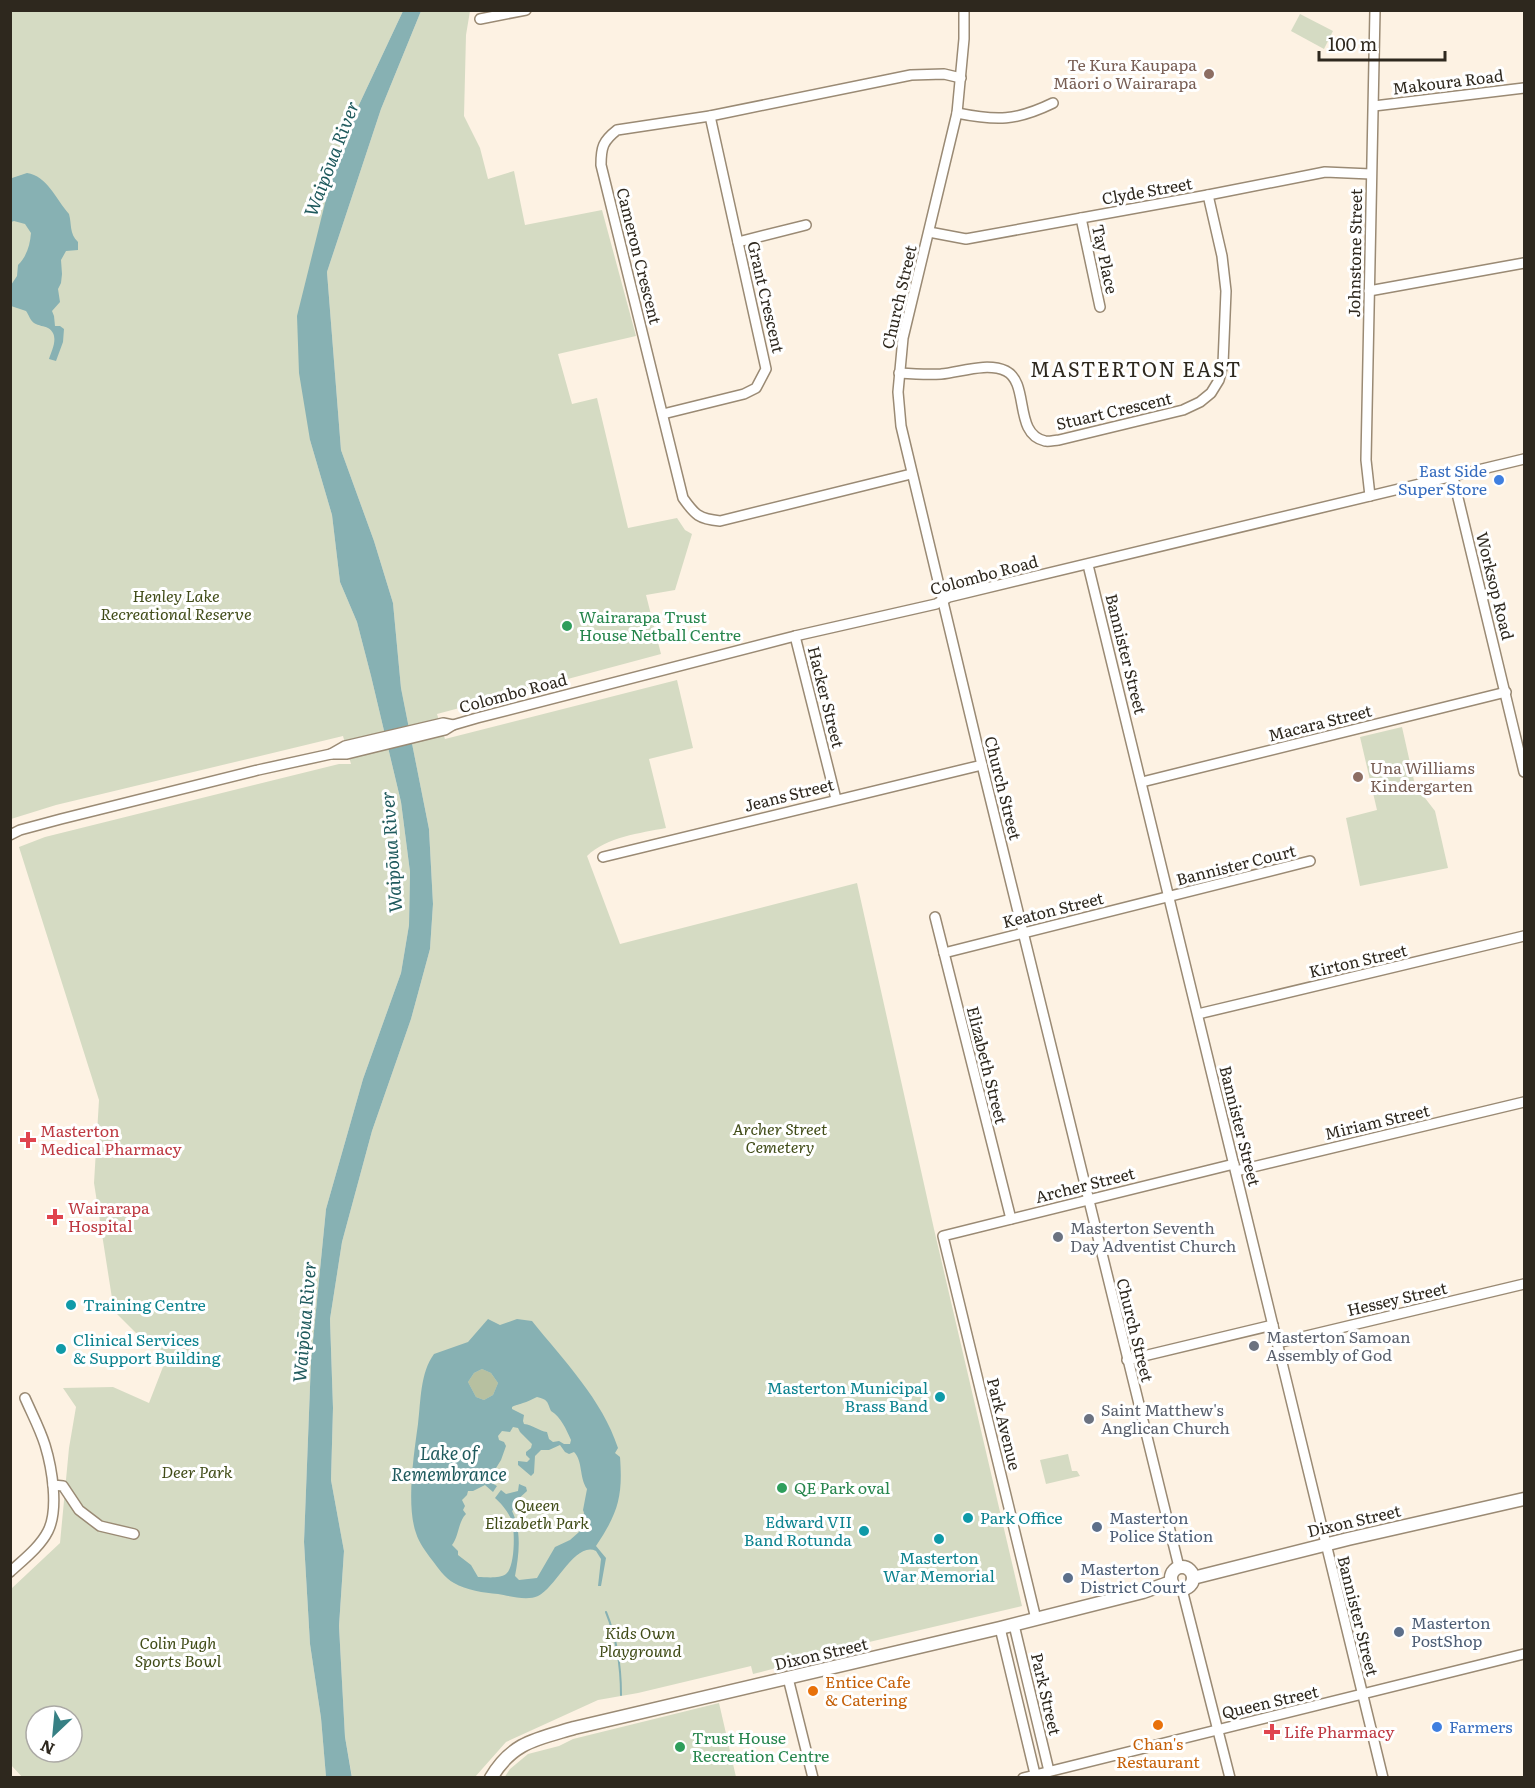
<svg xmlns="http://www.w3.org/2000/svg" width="1535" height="1788" viewBox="0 0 1535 1788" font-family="Literata,serif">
	<rect width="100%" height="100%" fill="#fdf2e3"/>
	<g fill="#d5dbc3" fill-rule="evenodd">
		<path d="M11 11H403L357 109 328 191 319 232 310 440 332 515 340 582 357 622 371 676 401 802 410 872 409 925 401 973 363 1079 326 1209 311 1361 304 1542 310 1644 321 1718 326 1777 23 1778 11 1765V1589L60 1543 69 1448 76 1407 63 1388 113 1387 149 1403 168 1354 140 1337 114 1311 94 1183 99 1100 19 847 45 837 339 764H351L343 736 56 805 11 819ZM36 1716H72V1752H36Z"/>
		<path d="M421 11H470L466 35 464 116 480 148 488 179 514 171 525 225 602 210 636 336 558 354 572 404 597 398 628 528 677 518 685 530 692 534 675 590 646 595 661 654 437 714 445 739 677 680 693 748 649 759 666 828C640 833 607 837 587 856L620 944 857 883 934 1229 1022 1606 780 1663V1665L776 1668 753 1674 751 1666 638 1693 598 1700 506 1742 475 1777H352L345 1737 339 1626 344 1551 331 1480 333 1408 330 1319 342 1242 372 1131 411 1019 430 949 433 904 429 829 401 688 393 603 374 541 341 450 327 272 381 109Z"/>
		<path d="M1300 14 1333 31 1324 49 1291 31Z"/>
		<path d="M1402 727 1415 785 1435 811 1448 868 1360 886 1346 818 1377 810 1360 737Z"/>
		<path d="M1068 1454 1072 1471H1077L1080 1476 1046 1484 1040 1460Z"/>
		<path d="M719 1703 736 1777 504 1778 510 1769 528 1754 559 1746 573 1739Z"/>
	</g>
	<path fill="#b7c0a0" d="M482 1369 491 1373 498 1383 493 1395 484 1400 476 1397 468 1382 474 1373Z"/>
	<g fill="#87b1b3" fill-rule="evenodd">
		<path d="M403 11H421L381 109 327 272 341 450 374 541 393 603 401 688 429 829 433 904 430 949 411 1019 372 1131 342 1242 330 1319 333 1408 331 1480 344 1551 339 1626 345 1737 352 1778 326 1777 321 1718 310 1644 304 1542 311 1361 326 1209 363 1079 401 973 409 925 410 872 401 802 371 676 357 622 340 582 332 515 310 440 299 373 297 316 328 191 357 109Z"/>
		<path d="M27 173C47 176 56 199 69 214 72 225 69 233 78 242V250L66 251 61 260 62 274 61 283 58 289 60 302 52 311 54 316 55 326H60L64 329 63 342 56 361 49 359C52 350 60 335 48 328 44 326 39 326 34 323 30 320 29 315 26 311L11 306 12 291 11 285 17 276 18 265C27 256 30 245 31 233L25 224 14 221 11 222V177L12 178Z"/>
		<path d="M488 1319 500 1325 517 1319 532 1321C564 1361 602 1399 618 1448L615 1453 620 1457C623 1497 618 1513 596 1546L606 1558 601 1586H598L601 1559 596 1551C575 1541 556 1588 538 1596 527 1601 509 1596 498 1594 484 1593 466 1590 454 1583 445 1578 438 1568 432 1560 426 1552 419 1543 416 1533 406 1505 414 1453 418 1424 421 1401 420 1373 434 1354L468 1342ZM482 1369 491 1373 498 1383 493 1395 484 1400 476 1397 468 1382 474 1373ZM537 1397C548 1400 547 1401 551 1411 561 1417 566 1429 571 1440L570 1444H564L559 1441 553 1442 549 1439 547 1432C539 1431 533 1425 524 1424L523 1421 524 1415 512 1409V1407C517 1404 519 1405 523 1403 527 1402 532 1399 537 1397ZM513 1427 518 1428 520 1432 532 1444 531 1448 526 1452V1455L530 1459 527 1462 518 1461V1465L531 1476 534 1473 535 1456 541 1450H549L560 1445 565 1452 569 1454 574 1452C583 1461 579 1477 587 1489L583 1510 584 1513 579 1532 570 1540 555 1547 537 1578 519 1580 515 1576C519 1554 522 1532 512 1511L515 1508V1502L527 1491 526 1487 519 1484 518 1491 506 1494 501 1490 495 1498C501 1503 509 1513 512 1521 515 1532 515 1567 506 1574 499 1579 486 1577 478 1577L471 1565 458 1555V1551L452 1545C459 1536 458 1522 466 1514L463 1510 465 1506 462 1500 467 1495 468 1491H473L485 1485 493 1492 497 1486 488 1481 501 1460 506 1446 504 1442 499 1440 498 1436 502 1431 510 1432Z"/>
	</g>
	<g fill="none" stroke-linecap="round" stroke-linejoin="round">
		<path stroke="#87b1b3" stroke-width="2" d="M606 1612C617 1639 621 1666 621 1695"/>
		<g stroke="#9a8a74" stroke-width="12">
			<g id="minor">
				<path d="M964 10V39L957 113 903 338 898 392 901 426 982 765 1179 1567"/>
				<path d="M480 19 526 10"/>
				<path d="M1374 106 1524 88"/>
				<path d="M957 113C997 121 1016 121 1053 103"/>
				<path d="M1081 218 1100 307"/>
				<path d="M929 232 966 239 1208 195 1325 172 1371 174"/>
				<path d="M738 242 806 225"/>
				<path d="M1369 291 1524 263"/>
				<path d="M899 373C913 374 927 375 941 374 961 372 987 362 1006 371 1030 383 1013 434 1045 441 1049 442 1055 440 1059 440L1183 410 1200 402 1211 393 1219 380 1223 364 1226 291 1222 256 1208 195"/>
				<path d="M663 414 744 394 756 388 766 369 710 116"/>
				<path d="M911 474 720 521C699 519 695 515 683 498L601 165C601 147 603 141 617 130L710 116 911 75 944 74 961 78"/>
				<path d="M1453 477 1524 772"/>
				<path d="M1370 496 1366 460 1375 10"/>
				<path d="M1088 565 1383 1778"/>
				<path d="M795 636 836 799"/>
				<path d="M331 754 345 746 443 723 453 725"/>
				<path d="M1142 782 1506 692"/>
				<path d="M10 835 20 830 61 819 258 770 331 754H347L445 730 453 725 477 718 795 636 936 604 949 597 1524 459"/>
				<path d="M603 857 982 765"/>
				<path d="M935 917 1011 1219"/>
				<path d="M944 953 1310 861"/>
				<path d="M1198 1014 1524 936"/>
				<path d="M1236 1171 1524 1102"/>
				<path d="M1277 1343 1524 1284"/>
				<path d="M1127 1360 1273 1325"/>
				<path d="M53 1485 63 1486 79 1510 100 1526 134 1534"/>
				<path d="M10 1572C23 1560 40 1547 48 1531 59 1509 52 1468 45 1445 40 1429 32 1414 25 1398"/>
				<path d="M1182 1589 1230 1778"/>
				<path d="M1036 1619 943 1236 1234 1164"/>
				<path d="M1014 1625 1049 1771"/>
				<path d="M1000 1628 1035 1774"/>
				<path d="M788 1678 813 1778"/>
				<path d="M1023 1778 1524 1654"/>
			</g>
		</g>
		<g stroke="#9a8a74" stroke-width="15">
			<g id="major">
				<circle cx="1182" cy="1578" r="11"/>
				<path d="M1193 1578 1348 1539 1524 1499"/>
				<path d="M491 1778C512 1742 537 1739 574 1728L1000 1628 1143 1592 1171 1582"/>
			</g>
		</g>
		<use href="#minor" stroke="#fff" stroke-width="9"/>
		<use href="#major" stroke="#fff" stroke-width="12"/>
	</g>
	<g fill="#8d6e63" stroke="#fff" stroke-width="2">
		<circle cx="1209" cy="74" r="6"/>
		<circle cx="1358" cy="777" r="6"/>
	</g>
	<g fill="#3f7fe0" stroke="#fff" stroke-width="2">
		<circle cx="1499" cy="480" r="6"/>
		<circle cx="1437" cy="1727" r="6"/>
	</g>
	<g fill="#2e9e5b" stroke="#fff" stroke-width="2">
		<circle cx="567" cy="626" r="6"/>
		<circle cx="782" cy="1488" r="6"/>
		<circle cx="680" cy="1747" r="6"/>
	</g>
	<g fill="#e0444e" stroke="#fff" stroke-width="2">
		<path d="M25 1131h6v6h6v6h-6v6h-6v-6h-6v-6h6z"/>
		<path d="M52 1208h6v6h6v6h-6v6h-6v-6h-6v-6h6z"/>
		<path d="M1269 1723h6v6h6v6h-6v6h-6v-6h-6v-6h6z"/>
	</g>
	<g fill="#6b7280" stroke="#fff" stroke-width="2">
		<circle cx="1058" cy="1237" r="6"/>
		<circle cx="1254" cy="1346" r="6"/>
		<circle cx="1089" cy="1419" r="6"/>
	</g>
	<g fill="#0f9aa8" stroke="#fff" stroke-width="2">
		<circle cx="71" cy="1305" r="6"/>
		<circle cx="61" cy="1349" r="6"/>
		<circle cx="940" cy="1397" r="6"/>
		<circle cx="968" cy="1518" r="6"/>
		<circle cx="864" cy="1531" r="6"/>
		<circle cx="939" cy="1539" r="6"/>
	</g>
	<g fill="#5c6f8a" stroke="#fff" stroke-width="2">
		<circle cx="1097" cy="1527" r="6"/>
		<circle cx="1068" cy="1578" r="6"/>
		<circle cx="1399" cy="1632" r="6"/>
	</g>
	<g fill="#e8710a" stroke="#fff" stroke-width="2">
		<circle cx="813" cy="1691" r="6"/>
		<circle cx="1158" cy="1725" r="6"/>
	</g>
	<g text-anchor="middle" stroke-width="6" stroke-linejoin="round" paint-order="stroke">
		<g font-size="16" fill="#785e54" stroke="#fff" text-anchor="end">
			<text x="1197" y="71">Te Kura Kaupapa<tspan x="1197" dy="18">Māori o Wairarapa</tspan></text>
			<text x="1370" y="774" text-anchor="start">Una Williams<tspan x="1370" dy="18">Kindergarten</tspan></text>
		</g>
		<g font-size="16" fill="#2e281e" stroke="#fff">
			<text transform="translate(1448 82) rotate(-7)" y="6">Makoura Road</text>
			<text transform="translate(1147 191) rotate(-10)" y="6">Clyde Street</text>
			<text transform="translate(1355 253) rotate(-89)" y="6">Johnstone Street</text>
			<text transform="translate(639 256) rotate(76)" y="6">Cameron Crescent</text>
			<text transform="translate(1105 259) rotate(78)" y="6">Tay Place</text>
			<text transform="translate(766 297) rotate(77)" y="6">Grant Crescent</text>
			<text transform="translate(899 297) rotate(-77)" y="6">Church Street</text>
			<text transform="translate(1114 411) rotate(-13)" y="6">Stuart Crescent</text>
			<text transform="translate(984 575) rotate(-15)" y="6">Colombo Road</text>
			<text transform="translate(1495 586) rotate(76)" y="6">Worksop Road</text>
			<text transform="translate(1126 654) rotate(76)" y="6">Bannister Street</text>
			<text transform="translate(513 693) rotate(-15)" y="6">Colombo Road</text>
			<text transform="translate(826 697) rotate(76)" y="6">Hacker Street</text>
			<text transform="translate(1320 723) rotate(-14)" y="6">Macara Street</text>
			<text transform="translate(1003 788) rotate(76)" y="6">Church Street</text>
			<text transform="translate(789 795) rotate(-14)" y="6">Jeans Street</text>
			<text transform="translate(1236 865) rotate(-14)" y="6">Bannister Court</text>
			<text transform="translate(1053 910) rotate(-14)" y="6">Keaton Street</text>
			<text transform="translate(1358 961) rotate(-13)" y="6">Kirton Street</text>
			<text transform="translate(987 1065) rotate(76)" y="6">Elizabeth Street</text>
			<text transform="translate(1377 1122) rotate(-13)" y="6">Miriam Street</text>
			<text transform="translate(1240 1126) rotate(76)" y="6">Bannister Street</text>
			<text transform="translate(1085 1185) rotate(-14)" y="6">Archer Street</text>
			<text transform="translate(1397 1299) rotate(-13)" y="6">Hessey Street</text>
			<text transform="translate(1135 1330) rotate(76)" y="6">Church Street</text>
			<text transform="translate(1004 1424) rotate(76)" y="6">Park Avenue</text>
			<text transform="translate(1354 1521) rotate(-13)" y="6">Dixon Street</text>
			<text transform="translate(1358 1616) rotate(76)" y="6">Bannister Street</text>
			<text transform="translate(821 1654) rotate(-13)" y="6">Dixon Street</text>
			<text transform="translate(1046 1694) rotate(77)" y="6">Park Street</text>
			<text transform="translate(1270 1702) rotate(-13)" y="6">Queen Street</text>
		</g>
		<g font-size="16" fill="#366cbe" stroke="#fff" text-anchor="end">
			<text x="1487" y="477">East Side<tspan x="1487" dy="18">Super Store</tspan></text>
			<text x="1449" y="1733" text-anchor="start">Farmers</text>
		</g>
		<g font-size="16" font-style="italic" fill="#414c18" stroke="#fff">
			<text x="176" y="602">Henley Lake<tspan x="176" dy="18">Recreational Reserve</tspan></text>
			<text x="780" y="1135">Archer Street<tspan x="780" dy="18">Cemetery</tspan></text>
			<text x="197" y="1478">Deer Park</text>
			<text x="537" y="1511">Queen<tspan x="537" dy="18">Elizabeth Park</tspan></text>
			<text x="640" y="1639">Kids Own<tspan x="640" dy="18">Playground</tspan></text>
			<text x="178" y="1649">Colin Pugh<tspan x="178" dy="18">Sports Bowl</tspan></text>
		</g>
		<g font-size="16" fill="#27864d" stroke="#fff" text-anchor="start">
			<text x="579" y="623">Wairarapa Trust<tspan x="579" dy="18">House Netball Centre</tspan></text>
			<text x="794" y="1494">QE Park oval</text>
			<text x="692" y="1744">Trust House<tspan x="692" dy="18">Recreation Centre</tspan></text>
		</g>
		<g font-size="16" fill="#be3a42" stroke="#fff" text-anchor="start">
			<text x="40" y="1137">Masterton<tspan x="40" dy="18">Medical Pharmacy</tspan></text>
			<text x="68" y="1214">Wairarapa<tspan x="68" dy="18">Hospital</tspan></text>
			<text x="1284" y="1738">Life Pharmacy</text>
		</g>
		<g font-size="16" fill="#5b616d" stroke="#fff" text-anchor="start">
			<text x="1070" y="1234">Masterton Seventh<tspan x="1070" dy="18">Day Adventist Church</tspan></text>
			<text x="1266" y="1343">Masterton Samoan<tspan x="1266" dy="18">Assembly of God</tspan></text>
			<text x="1101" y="1416">Saint Matthew's<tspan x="1101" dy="18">Anglican Church</tspan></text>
		</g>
		<g font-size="16" fill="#0d838f" stroke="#fff" text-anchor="start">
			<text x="83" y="1311">Training Centre</text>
			<text x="73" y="1346">Clinical Services<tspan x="73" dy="18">&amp; Support Building</tspan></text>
			<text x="928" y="1394" text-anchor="end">Masterton Municipal<tspan x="928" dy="18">Brass Band</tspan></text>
			<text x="980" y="1524">Park Office</text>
			<text x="852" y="1528" text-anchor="end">Edward VII<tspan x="852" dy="18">Band Rotunda</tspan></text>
			<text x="939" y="1564" text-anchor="middle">Masterton<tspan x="939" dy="18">War Memorial</tspan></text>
		</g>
		<g font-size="16" fill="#4e5e75" stroke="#fff" text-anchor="start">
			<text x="1109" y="1524">Masterton<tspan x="1109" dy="18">Police Station</tspan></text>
			<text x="1080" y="1575">Masterton<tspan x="1080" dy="18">District Court</tspan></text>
			<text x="1411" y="1629">Masterton<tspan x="1411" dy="18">PostShop</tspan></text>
		</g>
		<g font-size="16" fill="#c56008" stroke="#fff" text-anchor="start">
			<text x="825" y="1688">Entice Cafe<tspan x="825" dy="18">&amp; Catering</tspan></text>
			<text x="1158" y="1750" text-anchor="middle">Chan's<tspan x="1158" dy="18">Restaurant</tspan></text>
		</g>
		<g font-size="18" font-style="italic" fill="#1f5a5d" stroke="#fff">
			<text transform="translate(332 159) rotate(-69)" y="6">Waipōua River</text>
			<text transform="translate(392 852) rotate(-94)" y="6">Waipōua River</text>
			<text transform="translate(305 1322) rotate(-85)" y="6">Waipōua River</text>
			<text x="449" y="1460">Lake of<tspan x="449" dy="21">Remembrance</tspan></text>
		</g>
		<g font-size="20" letter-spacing="1.5" fill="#2e281e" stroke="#fff">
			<text x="1136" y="377">MASTERTON EAST</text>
		</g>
	</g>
	<rect width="1535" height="1788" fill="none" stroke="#2e281e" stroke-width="24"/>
	<g transform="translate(54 1734) rotate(206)"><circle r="28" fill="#ffffff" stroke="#aba9a5" stroke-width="1.5"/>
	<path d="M0-4.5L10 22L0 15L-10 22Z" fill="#378084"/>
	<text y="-9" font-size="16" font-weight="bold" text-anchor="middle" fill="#2e281e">N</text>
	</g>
	<path d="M1319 51v9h126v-9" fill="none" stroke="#2e281e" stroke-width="3"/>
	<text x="1328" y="51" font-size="18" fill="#2e281e" stroke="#ffffff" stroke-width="4.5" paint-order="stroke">100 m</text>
</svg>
